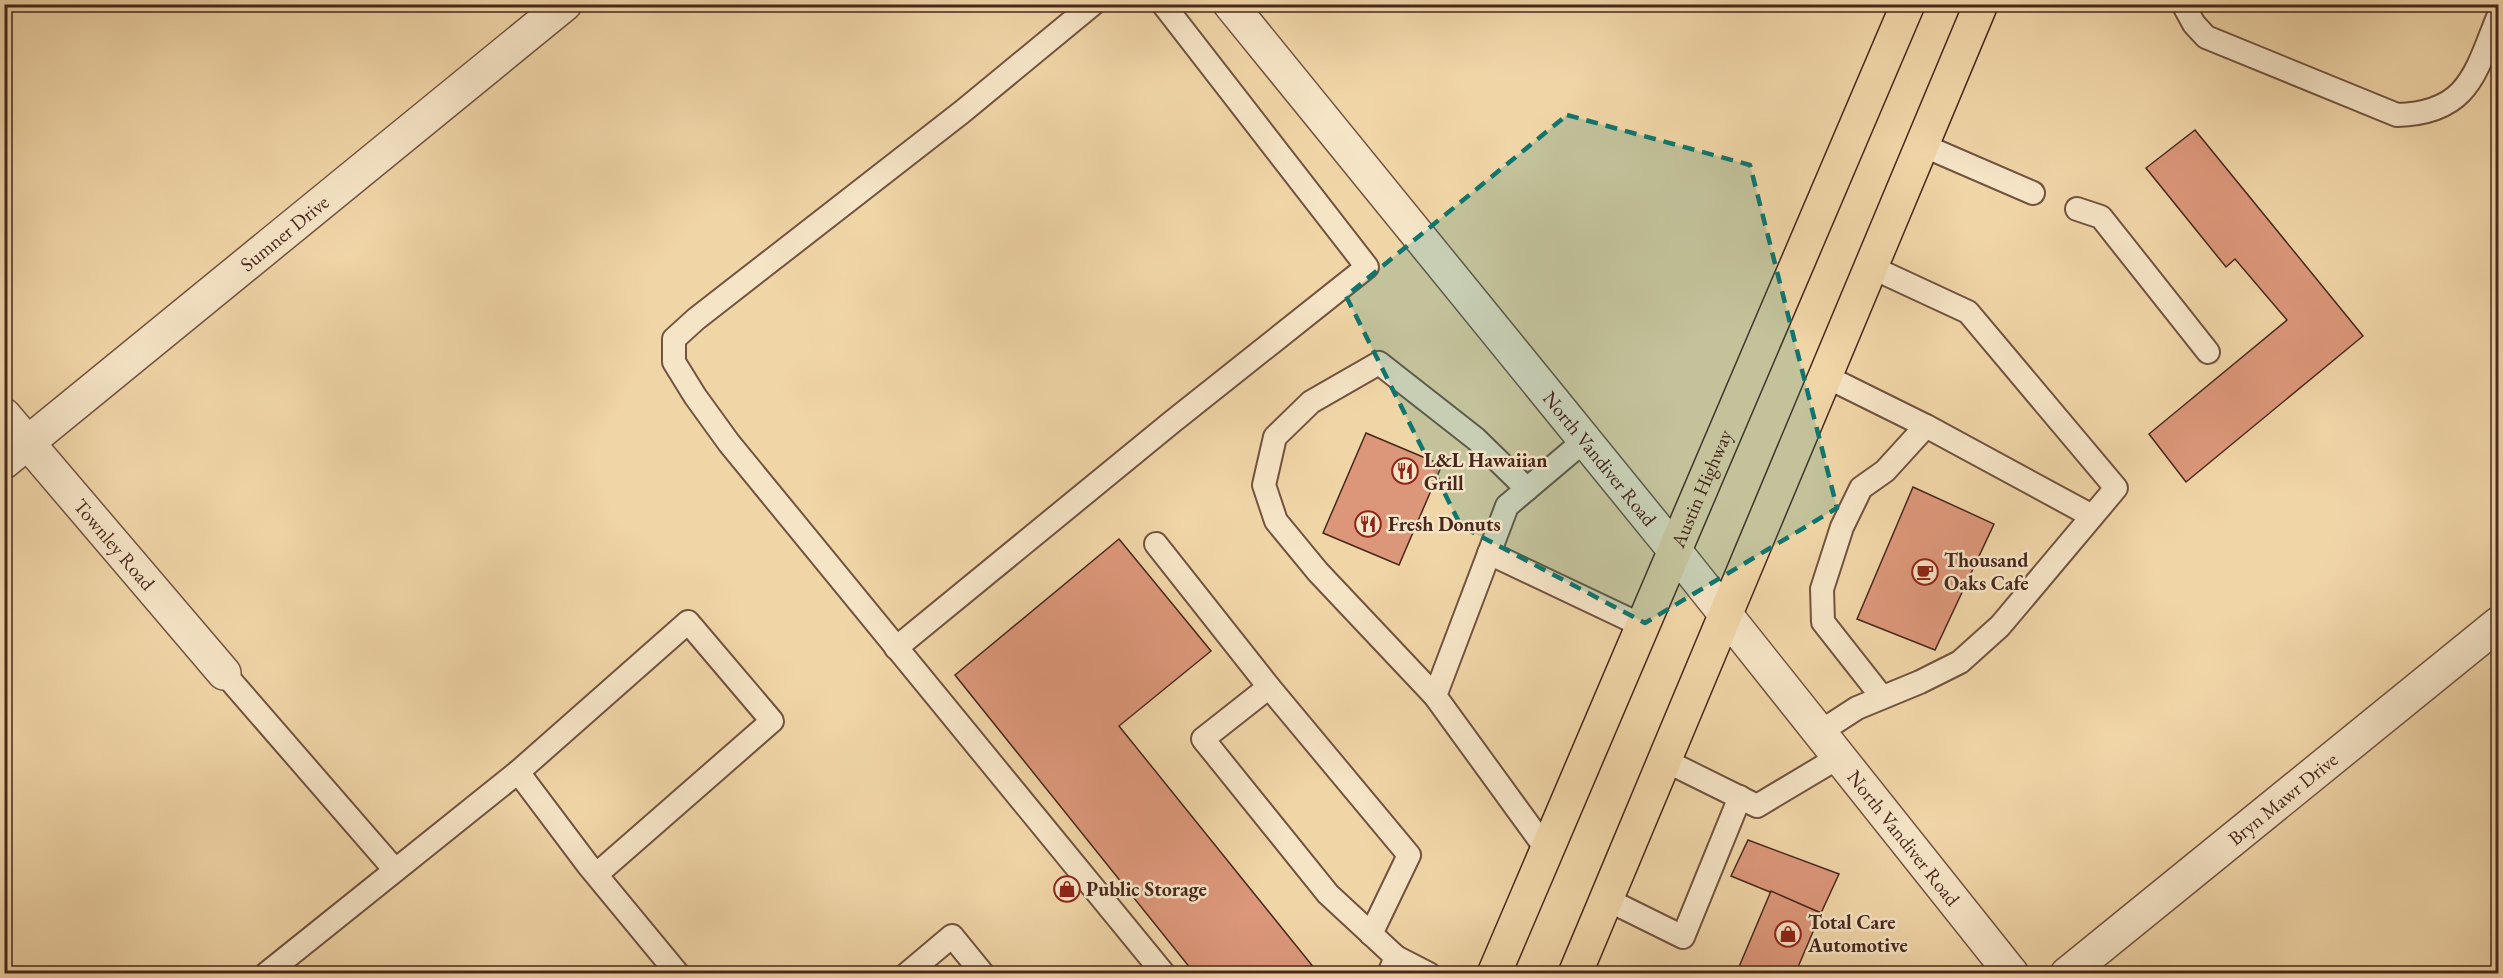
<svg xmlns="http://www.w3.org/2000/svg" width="2503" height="978" viewBox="0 0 2503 978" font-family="'EB Garamond',serif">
	<rect width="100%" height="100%" fill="#f0d5a7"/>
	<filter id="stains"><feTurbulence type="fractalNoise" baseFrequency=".00333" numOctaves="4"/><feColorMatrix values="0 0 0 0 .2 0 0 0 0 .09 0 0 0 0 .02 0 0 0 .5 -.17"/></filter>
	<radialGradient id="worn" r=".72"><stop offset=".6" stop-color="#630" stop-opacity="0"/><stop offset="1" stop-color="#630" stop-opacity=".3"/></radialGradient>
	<g fill="#dc977a" stroke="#48281d" stroke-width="1.5">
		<path d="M2195 130 2363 336 2186 482 2149 434 2287 320 2235 259 2226 267 2146 168Z"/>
		<path d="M1366 433 1442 465 1399 565 1323 533Z"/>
		<path d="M1913 487 1994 524 1935 650 1857 619Z"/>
		<path d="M1119 539 1211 651 1119 726 1319 974H1195L955 675Z"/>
		<path d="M1748 840 1839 874 1821 913 1731 876Z"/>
		<path d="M1771 891 1821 913 1795 974H1736Z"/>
	</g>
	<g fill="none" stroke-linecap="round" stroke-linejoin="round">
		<g stroke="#725340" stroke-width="26">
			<g id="service">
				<path d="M1093 4 962 112 696 319 674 339V362L695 396 729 443 1164 974"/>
				<path d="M2183 4 2194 24 2206 37 2397 115C2468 113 2475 74 2498 17"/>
				<path d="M1922 145 2033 193"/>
				<path d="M2077 209 2101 217 2208 352"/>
				<path d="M1825 376 1926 426 2092 516"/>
				<path d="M1156 544 1269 687 1203 739 1328 894 1396 957"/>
				<path d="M1489 553 1643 626"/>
				<path d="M896 648 1172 422 1367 267 1163 4"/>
				<path d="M224 673 395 870"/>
				<path d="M1269 687 1409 855 1371 934"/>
				<path d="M1435 696 1318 572 1276 521 1264 485 1275 437 1311 402 1379 363 1476 439 1527 489"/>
				<path d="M1882 697 1823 622 1822 589 1842 527 1861 488 1885 471 1926 426"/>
				<path d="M1820 732 1857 708 1920 682 1960 662 2000 626 2116 488 1968 312 1871 267"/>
				<path d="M1664 760 1757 806 1839 757"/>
				<path d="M518 772 688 622 772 721 597 874"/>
				<path d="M1547 850 1435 696 1507 506 1585 440"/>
				<path d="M1606 899 1683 937 1740 797"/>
				<path d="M266 974 518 772 588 865 678 974"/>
				<path d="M907 974 952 936 983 974"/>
				<path d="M1389 974 1396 957 1429 974"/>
			</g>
		</g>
		<g stroke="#725340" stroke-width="36">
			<g id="minor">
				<path id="s1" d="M4 415 224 673"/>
				<path id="s2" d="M4 462 565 4"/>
				<path id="s3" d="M2067 974 2498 624"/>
			</g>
		</g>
		<g stroke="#725340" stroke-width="36">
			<g id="tertiary">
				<path id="s4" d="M1230 4 1675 551 2012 974"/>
			</g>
		</g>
		<g stroke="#48281d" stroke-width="36">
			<g id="primary">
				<path id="s5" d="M1494 974 1908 4"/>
				<path d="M1575 974 1981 4"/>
			</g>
		</g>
		<use href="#service" stroke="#f5e4c6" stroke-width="22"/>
		<use href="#minor" stroke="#f5e4c6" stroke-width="33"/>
		<use href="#tertiary" stroke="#f5e4c6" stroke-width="33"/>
		<use href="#primary" stroke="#f0d5a7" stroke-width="33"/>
	</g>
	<path fill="#0f766e" fill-opacity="0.2" stroke="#0f766e" stroke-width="4.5" stroke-dasharray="12 8" stroke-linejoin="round" d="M1567 115 1750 165 1837 508 1645 623 1461 526 1346 296Z"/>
	<defs>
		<g id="restaurant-ring" transform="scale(1.35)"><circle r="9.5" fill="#f5e4c6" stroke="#8f2418" stroke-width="1.5"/><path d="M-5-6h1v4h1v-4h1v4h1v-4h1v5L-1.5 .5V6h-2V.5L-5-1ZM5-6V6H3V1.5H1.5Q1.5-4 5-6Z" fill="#8f2418"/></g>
		<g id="cafe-ring" transform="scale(1.35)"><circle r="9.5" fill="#f5e4c6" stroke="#8f2418" stroke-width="1.5"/><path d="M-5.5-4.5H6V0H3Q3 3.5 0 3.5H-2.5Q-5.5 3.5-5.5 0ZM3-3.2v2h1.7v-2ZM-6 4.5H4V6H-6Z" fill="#8f2418"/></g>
		<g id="shop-ring" transform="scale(1.35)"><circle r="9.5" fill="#f5e4c6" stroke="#8f2418" stroke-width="1.5"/><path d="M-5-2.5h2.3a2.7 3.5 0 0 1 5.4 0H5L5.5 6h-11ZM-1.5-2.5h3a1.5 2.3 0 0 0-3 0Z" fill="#8f2418"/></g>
	</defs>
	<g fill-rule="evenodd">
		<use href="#restaurant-ring" x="1405" y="471"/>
		<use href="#restaurant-ring" x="1368" y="524"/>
		<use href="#cafe-ring" x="1925" y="572"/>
		<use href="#shop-ring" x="1067" y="889"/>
		<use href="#shop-ring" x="1788" y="934"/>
	</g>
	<g text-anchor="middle" stroke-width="5" stroke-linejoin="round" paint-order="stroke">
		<g font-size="20" fill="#48281d" stroke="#f5e4c6">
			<text dy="7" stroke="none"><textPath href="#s2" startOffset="362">Sumner Drive</textPath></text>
			<text dy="7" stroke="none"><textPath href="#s4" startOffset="586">North Vandiver Road</textPath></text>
			<text dy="7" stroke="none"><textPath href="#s5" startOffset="528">Austin Highway</textPath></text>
			<text dy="7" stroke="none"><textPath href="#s1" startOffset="170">Townley Road</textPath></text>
			<text dy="7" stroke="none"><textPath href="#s3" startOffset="278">Bryn Mawr Drive</textPath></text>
			<text dy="7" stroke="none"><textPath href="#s4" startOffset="1072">North Vandiver Road</textPath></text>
		</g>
		<g font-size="20" font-weight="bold" fill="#48281d" stroke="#f5e4c6" text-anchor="start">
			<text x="1424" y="467">L&amp;L Hawaiian<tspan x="1424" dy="23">Grill</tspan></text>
			<text x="1388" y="531">Fresh Donuts</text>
			<text x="1944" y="567">Thousand<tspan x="1944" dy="23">Oaks Cafe</tspan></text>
			<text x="1086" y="896">Public Storage</text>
			<text x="1808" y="929">Total Care<tspan x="1808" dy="23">Automotive</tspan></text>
		</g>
	</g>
	<rect width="2503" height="978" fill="none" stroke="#f0d5a7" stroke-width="24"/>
	<rect x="6" y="6" width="2491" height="966" fill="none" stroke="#48281d" stroke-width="3"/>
	<rect x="12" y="12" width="2479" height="954" fill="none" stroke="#48281d" stroke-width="1.5"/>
	<rect width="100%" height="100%" filter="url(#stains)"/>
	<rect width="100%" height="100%" fill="url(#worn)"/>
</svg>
